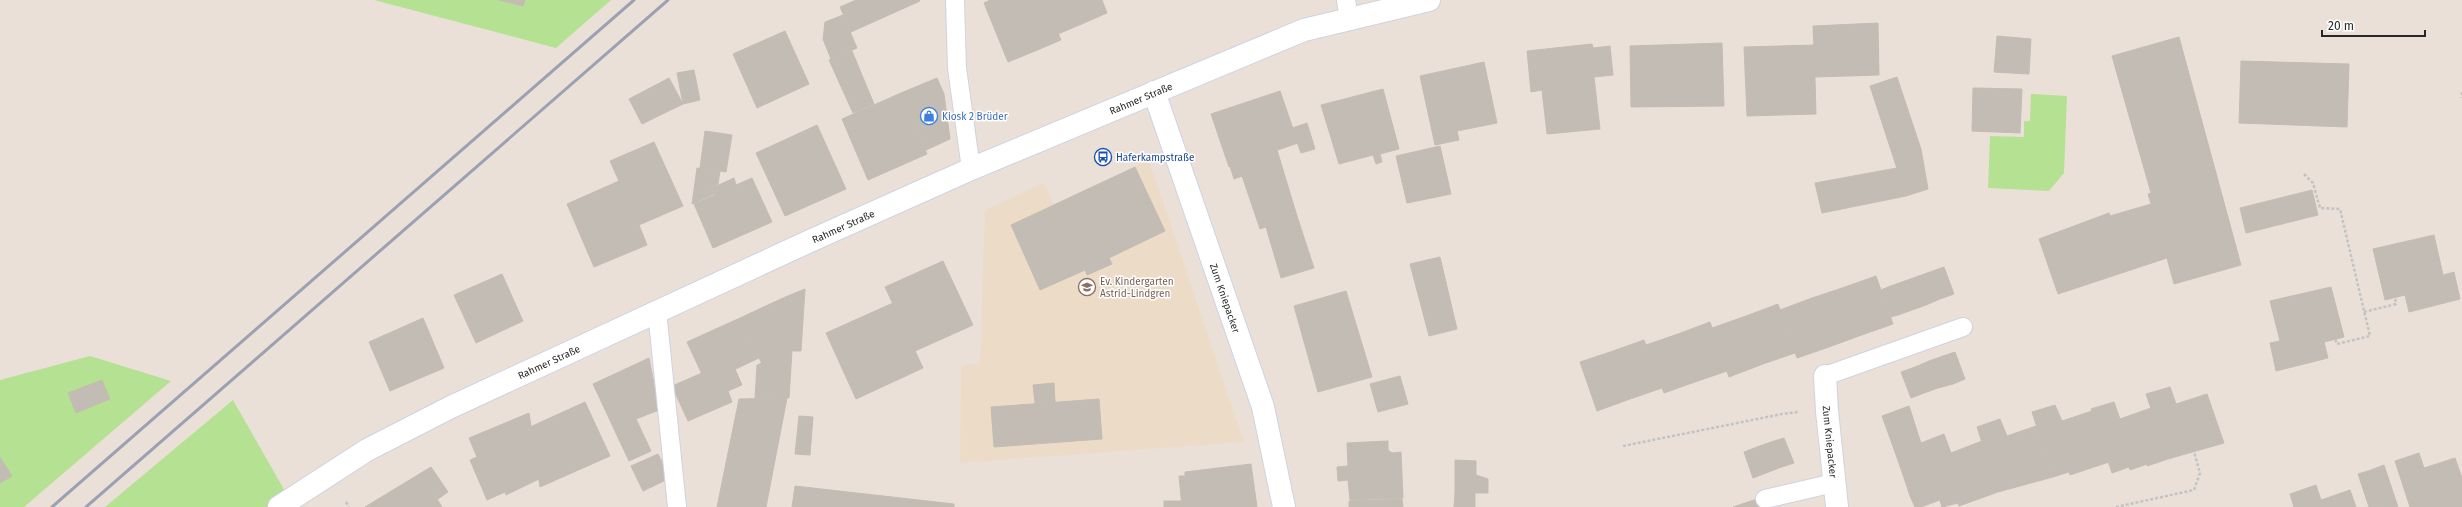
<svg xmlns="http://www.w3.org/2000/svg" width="2462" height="507" viewBox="0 0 2462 507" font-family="'Fira Sans',sans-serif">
	<rect width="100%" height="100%" fill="#eae0d8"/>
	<path fill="#ecdcc7" d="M1149 160 1244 442 960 463 961 366 980 363 985 210 1044 183 1054 204Z"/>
	<g fill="#b5e193">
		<path d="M374 0H611L556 48Z"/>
		<path d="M2031 94 2067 96 2064 173 2049 191 1988 188 1990 136 2024 137V121H2030Z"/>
		<path d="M90 356 171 381 24 507H0V380Z"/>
		<path d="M233 400 290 500 279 507H105Z"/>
	</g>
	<g fill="#c2bcb4" stroke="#c5bcb2">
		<path d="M499 0H525L523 6Z"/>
		<path d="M856 0H919L920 1 851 32 840 7Z"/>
		<path d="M990 0H1013L1035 51 1008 62 984 3Z"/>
		<path d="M1013 0H1044L1061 40 1035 51Z"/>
		<path d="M1044 0H1073L1084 23 1058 34Z"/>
		<path d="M1073 0H1102L1107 13 1084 23Z"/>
		<path d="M843 15 857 48 831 59 823 39 825 22Z"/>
		<path d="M1878 23 1879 75 1815 77 1813 26Z"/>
		<path d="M785 31 809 84 757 108 733 54Z"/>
		<path d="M1997 36 2031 39 2029 74 1994 72Z"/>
		<path d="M2179 37 2241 265 2174 284 2167 258 2058 294 2039 239 2109 213 2110 216 2151 204 2148 194 2151 193 2112 56Z"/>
		<path d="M1722 43 1724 106 1631 107 1630 46Z"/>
		<path d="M1592 44 1593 48 1610 46 1613 75 1594 77 1600 129 1547 134 1542 90 1531 92 1527 51Z"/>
		<path d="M1814 45 1816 114 1747 116 1744 47Z"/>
		<path d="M852 51 874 104 853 113 829 60Z"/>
		<path d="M2241 61 2349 64 2347 127 2239 123Z"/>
		<path d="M1484 62 1497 123 1457 131 1459 140 1435 145 1420 76Z"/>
		<path d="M694 70 700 100 683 104 677 73Z"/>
		<path d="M1897 77 1921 149 1928 189 1906 196 1870 86Z"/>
		<path d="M669 78 683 104 642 124 629 99Z"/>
		<path d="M937 78 944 94 950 139 926 150 901 93Z"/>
		<path d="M1973 88 2022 89 2020 133 1972 131Z"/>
		<path d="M1383 89 1399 149 1380 154 1382 162 1376 164 1373 155 1339 164 1321 105Z"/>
		<path d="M1280 91 1298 143 1229 167 1211 114Z"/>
		<path d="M901 93 927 154 868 180 842 119Z"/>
		<path d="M1307 123 1315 149 1301 153 1292 128Z"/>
		<path d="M817 125 846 189 785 216 756 153Z"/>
		<path d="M705 131 732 135 726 172 700 168Z"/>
		<path d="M654 142 683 206 639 225 647 245 594 267 567 204 619 181 610 161Z"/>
		<path d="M1440 146 1451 194 1407 203 1396 156Z"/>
		<path d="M1277 150 1297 216 1260 229 1238 164Z"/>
		<path d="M1238 164 1242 176 1234 179 1230 166Z"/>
		<path d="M1135 167 1165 231 1109 258 1112 264 1087 275 1085 270 1040 290 1011 225Z"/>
		<path d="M697 168 720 171 718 184 711 188 714 194 692 204Z"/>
		<path d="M1897 168 1906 196 1822 213 1815 183Z"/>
		<path d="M734 178 736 185 752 178 772 222 713 248 694 204 715 195 712 188Z"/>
		<path d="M2312 190 2318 215 2246 233 2240 208Z"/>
		<path d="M1297 216 1314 268 1281 278 1266 227Z"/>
		<path d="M2434 235 2443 275 2454 272 2460 299 2409 312 2405 295 2385 300 2373 249Z"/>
		<path d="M1440 257 1457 329 1429 336 1410 264Z"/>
		<path d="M943 261 973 325 915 351 885 287Z"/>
		<path d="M1944 267 1954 294 1940 299 1930 272Z"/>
		<path d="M1930 272 1940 299 1926 305 1916 277Z"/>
		<path d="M502 274 523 321 476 343 454 295Z"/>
		<path d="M1876 276 1893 324 1859 336 1842 288Z"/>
		<path d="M1916 277 1926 305 1912 310 1902 282Z"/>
		<path d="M1902 282 1912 310 1898 315 1888 287Z"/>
		<path d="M1888 287 1898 315 1891 317 1881 290Z"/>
		<path d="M2331 287 2344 337 2324 342 2328 358 2276 371 2270 343 2280 341 2270 301Z"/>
		<path d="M1842 288 1859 336 1829 347 1812 298Z"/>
		<path d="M805 289 801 351H792L783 298Z"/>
		<path d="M1346 291 1372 377 1318 392 1294 306Z"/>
		<path d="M783 298 792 351 762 364 740 318Z"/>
		<path d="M1812 298 1829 347 1797 358 1780 310Z"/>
		<path d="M893 303 923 368 856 399 826 333Z"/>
		<path d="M1778 304 1795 353 1763 364 1746 316Z"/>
		<path d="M1746 316 1763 364 1729 377 1712 328Z"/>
		<path d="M423 318 444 368 390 391 369 342Z"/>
		<path d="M740 318 759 358 706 383 687 342Z"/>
		<path d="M1710 322 1727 371 1695 382 1678 334Z"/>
		<path d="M1678 334 1695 382 1664 393 1646 345Z"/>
		<path d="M1644 340 1662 388 1630 399 1613 351Z"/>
		<path d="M792 351 789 398H755L757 365Z"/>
		<path d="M1613 351 1630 399 1597 411 1580 362Z"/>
		<path d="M1955 352 1965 379 1953 384 1943 356Z"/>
		<path d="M1943 356 1953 384 1938 388 1929 361Z"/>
		<path d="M649 358 659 410 636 419 651 451 629 461 593 384Z"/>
		<path d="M1929 361 1938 388 1924 393 1915 367Z"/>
		<path d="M1915 367 1924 393 1911 398 1901 372Z"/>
		<path d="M735 369 742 385 728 391 732 402 688 421 672 386 702 373 706 383Z"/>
		<path d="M1400 376 1408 404 1378 412 1370 384Z"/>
		<path d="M102 380 110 399 76 413 68 393Z"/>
		<path d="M1054 383 1055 402 1035 403 1033 385Z"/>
		<path d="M2170 387 2176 404 2207 394 2224 443 2168 459 2146 394Z"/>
		<path d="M787 398 766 507H717L739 399Z"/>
		<path d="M1099 399 1102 439 994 447 991 407Z"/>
		<path d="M585 402 610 456 540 487 530 427Z"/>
		<path d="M2114 402 2120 419 2151 408 2168 459 2147 466V464L2130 470 2129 467 2112 473 2091 409Z"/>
		<path d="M2055 405 2062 421 2092 411 2109 462 2070 475 2069 472 2053 477 2032 412Z"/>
		<path d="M1909 406 1913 418 1886 427 1882 416Z"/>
		<path d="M529 413 539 479 506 495 505 492 487 500 470 460 477 457 469 438Z"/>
		<path d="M799 416 813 417 810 455 795 454Z"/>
		<path d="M1913 418 1917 431 1891 441 1886 427Z"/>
		<path d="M2000 419 2007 436 2036 426 2053 477 1998 492 1977 427Z"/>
		<path d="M1917 431 1922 446 1896 455 1891 441Z"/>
		<path d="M1944 434 1951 453 1982 441 1998 492 1959 506 1958 503 1942 507 1921 443Z"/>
		<path d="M1784 438 1794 463 1779 468 1771 442Z"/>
		<path d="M1388 441V450L1392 453 1401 452 1403 498 1350 500 1348 480 1338 481 1337 467 1348 466 1347 443Z"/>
		<path d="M1771 442 1779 468 1766 473 1757 447Z"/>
		<path d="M1922 446 1927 459 1901 469 1896 455Z"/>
		<path d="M1757 447 1766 473 1753 478 1744 452Z"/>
		<path d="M2419 453 2424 468 2455 458 2462 478V507H2410L2395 461Z"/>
		<path d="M658 454 670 478 643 491 631 466Z"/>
		<path d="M0 457 12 476 0 483Z"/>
		<path d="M1927 459 1931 473 1905 481 1901 469Z"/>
		<path d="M1455 460 1476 461V475L1488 479V493H1455Z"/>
		<path d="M1251 464 1257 507H1182L1179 476H1185V472Z"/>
		<path d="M2384 465 2398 507H2384L2371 470Z"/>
		<path d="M431 467 448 492 438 499 421 473Z"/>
		<path d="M2371 470 2384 507H2369L2358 474Z"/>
		<path d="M421 473 442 507H365Z"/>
		<path d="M1931 473 1936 487 1910 496 1905 481Z"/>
		<path d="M2316 485 2321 500 2350 490 2356 507H2294L2290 494Z"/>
		<path d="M795 486 954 504V507H792Z"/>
		<path d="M1936 487 1940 500 1921 507H1915L1910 496Z"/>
		<path d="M1455 493H1475V507H1454Z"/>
		<path d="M1760 498 1763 507H1733Z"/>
		<path d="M1402 499 1403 507H1349V501Z"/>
		<rect x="1164" y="501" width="18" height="6"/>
	</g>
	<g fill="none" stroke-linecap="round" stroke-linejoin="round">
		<g stroke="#cdd3e1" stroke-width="20">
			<g id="lane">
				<path d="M955 0 957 68 971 169"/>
				<path d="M1346 0 1349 19"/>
				<path d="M657 311 677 507"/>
				<path d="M1825 376 1963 327"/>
				<path d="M1765 499 1834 483"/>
			</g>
		</g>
		<g stroke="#cdd3e1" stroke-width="24">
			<g id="street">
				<path id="s1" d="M1154 92 1263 407 1284 507"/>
				<path id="s2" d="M1825 376 1827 411 1837 507"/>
			</g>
		</g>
		<g stroke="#cdd3e1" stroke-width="24">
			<g id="secondary">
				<path id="s3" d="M279 507 367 450 451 407 810 241 971 169 1304 30 1429 0"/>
			</g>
		</g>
		<g stroke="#c3c3c3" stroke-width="2.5" stroke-dasharray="3 2" stroke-linecap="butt">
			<path d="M2462 92V98"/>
			<path d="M2304 174 2313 183 2320 208 2340 209 2370 336 2337 344 2335 339"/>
			<path d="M2364 312 2396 304 2395 297"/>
			<path d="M1623 446 1782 414 1798 412"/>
			<path d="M346 502 349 507"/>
			<path d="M2116 507 2194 490 2200 473 2194 452"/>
		</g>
		<use href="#lane" stroke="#fff" stroke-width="18"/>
		<use href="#street" stroke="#fff" stroke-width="22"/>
		<use href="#secondary" stroke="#fff" stroke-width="22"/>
		<g stroke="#9ba1b2" stroke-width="3">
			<path d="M52 507 634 0"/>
			<path d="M86 507 668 0"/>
		</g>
	</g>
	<defs>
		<g id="shop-ring" transform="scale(0.9)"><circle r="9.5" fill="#fff" stroke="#3f7fe0" stroke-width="1.5"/><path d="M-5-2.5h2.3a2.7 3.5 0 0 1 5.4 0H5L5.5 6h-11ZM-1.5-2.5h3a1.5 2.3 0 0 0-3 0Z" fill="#3f7fe0"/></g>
		<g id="bus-ring" transform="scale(0.9)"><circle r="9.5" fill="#fff" stroke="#1a4fb4" stroke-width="1.5"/><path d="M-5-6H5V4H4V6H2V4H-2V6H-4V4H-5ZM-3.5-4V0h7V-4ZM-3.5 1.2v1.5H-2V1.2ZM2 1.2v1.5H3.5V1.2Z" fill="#1a4fb4"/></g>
		<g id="school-ring" transform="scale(0.9)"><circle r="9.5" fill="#fff" stroke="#8d6e63" stroke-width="1.5"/><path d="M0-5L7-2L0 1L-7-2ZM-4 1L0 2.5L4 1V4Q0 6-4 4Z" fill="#8d6e63"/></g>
	</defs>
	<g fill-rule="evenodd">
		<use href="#shop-ring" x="929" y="116"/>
		<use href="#bus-ring" x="1103" y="157"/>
		<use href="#school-ring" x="1087" y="287"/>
	</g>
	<g text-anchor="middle" stroke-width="3" stroke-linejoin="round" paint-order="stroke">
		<g font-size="10" fill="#272727" stroke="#fff">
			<text dy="4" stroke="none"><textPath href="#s3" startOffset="955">Rahmer Straße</textPath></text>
			<text dy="4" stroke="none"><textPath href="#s3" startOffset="631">Rahmer Straße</textPath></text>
			<text dy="4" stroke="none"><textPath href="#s1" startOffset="218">Zum Kniepacker</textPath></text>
			<text dy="4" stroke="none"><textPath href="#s3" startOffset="307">Rahmer Straße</textPath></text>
			<text dy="4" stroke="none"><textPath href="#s2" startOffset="66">Zum Kniepacker</textPath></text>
		</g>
		<g font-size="10" fill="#366cbe" stroke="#fff" text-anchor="start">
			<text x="942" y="120">Kiosk 2 Brüder</text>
		</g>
		<g font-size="10" fill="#164399" stroke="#fff" text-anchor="start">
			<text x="1116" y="161">Haferkampstraße</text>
		</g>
		<g font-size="10" fill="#785e54" stroke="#fff" text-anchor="start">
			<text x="1100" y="285">Ev. Kindergarten<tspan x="1100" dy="12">Astrid-Lindgren</tspan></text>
		</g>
	</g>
	<path d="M2322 30v6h103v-6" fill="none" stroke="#272727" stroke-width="2"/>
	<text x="2328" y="30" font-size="12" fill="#272727" stroke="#ffffff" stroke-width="3" paint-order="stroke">20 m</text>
</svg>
